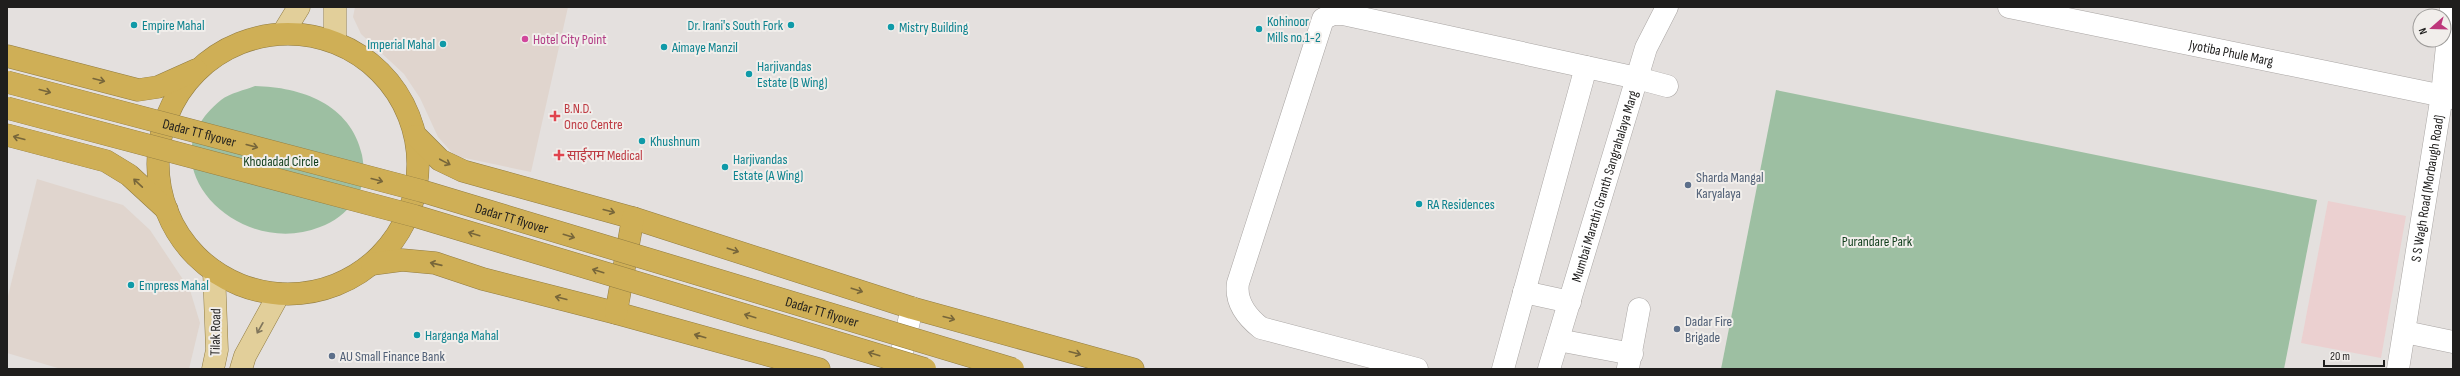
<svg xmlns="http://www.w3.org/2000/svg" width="2460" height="376" viewBox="0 0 2460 376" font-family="'Sofia Sans Condensed','Noto Sans Devanagari',sans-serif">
	<rect width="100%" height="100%" fill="#e4e0de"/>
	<g fill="#e0d5ce">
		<path d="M355 7H568L531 172 455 156 438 137 420 98 404 74 361 34 353 17Z"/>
		<path d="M37 179 123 205 150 230 190 290 200 323 189 369H61L7 353V300Z"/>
	</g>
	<path fill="#ebd0d0" d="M2328 201 2406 216 2381 358 2301 343Z"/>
	<g fill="#9dbfa2">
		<path d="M255 86C301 87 351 104 362 155 365 172 365 185 355 200 346 213 334 222 320 227 239 260 141 164 221 100 230 93 245 90 255 86Z"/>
		<path d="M1776 90 2317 200 2284 369H1721Z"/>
	</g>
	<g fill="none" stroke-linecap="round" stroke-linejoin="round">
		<g stroke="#a9a5a3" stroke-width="23">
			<g id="street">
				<path id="s1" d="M2009 7 2453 98"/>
				<path d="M1524 292 1570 302"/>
				<path d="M2405 332 2453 342"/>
				<path d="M1558 340 1632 354"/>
				<path d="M1628 368 1639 309"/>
				<path d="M1417 369 1261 328C1247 317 1235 302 1238 283L1323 19 1333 14H1343L1637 78 1667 86"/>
				<path d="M1503 369 1586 67"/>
				<path id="s2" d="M2398 369 2442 95 2451 7"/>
			</g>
		</g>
		<g stroke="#a9a5a3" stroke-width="23">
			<g id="secondary">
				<path d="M898 369 912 308"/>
				<path id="s3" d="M1549 369 1646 48 1667 7"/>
			</g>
		</g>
		<g stroke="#917c42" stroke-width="23">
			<g id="primary">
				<path d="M283 33 299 7"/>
				<path d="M335 42V7"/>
				<path d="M213 369 217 350 214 271"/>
				<path d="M241 369 245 356 279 294"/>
			</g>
		</g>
		<g stroke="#917c42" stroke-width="23">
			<g id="highway">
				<circle cx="288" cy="164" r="130"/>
				<path d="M7 56 138 90 158 87 196 70"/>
				<path d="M7 135 106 161 129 175 167 210"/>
				<path d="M416 136 440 160 463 171 633 218 912 308 1133 369"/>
				<path d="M372 264 402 260 435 263 483 279 616 313 819 369"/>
				<path d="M616 313 633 218"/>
			</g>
		</g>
		<use href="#street" stroke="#fff" stroke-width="22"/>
		<use href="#secondary" stroke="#fff" stroke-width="22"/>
		<use href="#primary" stroke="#e2cf9a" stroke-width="22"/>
		<use href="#highway" stroke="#cfaf56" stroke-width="22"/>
		<g stroke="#917c42" stroke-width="23" stroke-linecap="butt">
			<g id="highway-bridge">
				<path id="s4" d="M7 82 422 191 1013 369"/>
				<path d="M7 108 415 216 925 369"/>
			</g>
		</g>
		<use href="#highway-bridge" stroke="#cfaf56" stroke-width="22"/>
	</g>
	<defs><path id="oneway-shaft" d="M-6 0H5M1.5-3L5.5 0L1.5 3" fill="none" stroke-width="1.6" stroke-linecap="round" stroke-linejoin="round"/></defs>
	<g stroke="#77663a">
		<use href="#oneway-shaft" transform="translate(99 80) rotate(14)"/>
		<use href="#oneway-shaft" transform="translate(45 91) rotate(15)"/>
		<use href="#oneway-shaft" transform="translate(19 138) rotate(-165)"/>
		<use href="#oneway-shaft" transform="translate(252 146) rotate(15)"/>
		<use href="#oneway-shaft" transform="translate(445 162) rotate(28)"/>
		<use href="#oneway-shaft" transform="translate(377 180) rotate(15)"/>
		<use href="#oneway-shaft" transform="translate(138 183) rotate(-137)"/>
		<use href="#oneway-shaft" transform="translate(609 211) rotate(15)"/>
		<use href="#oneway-shaft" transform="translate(474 234) rotate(-163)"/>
		<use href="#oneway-shaft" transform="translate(569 236) rotate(17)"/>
		<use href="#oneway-shaft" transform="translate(733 250) rotate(18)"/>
		<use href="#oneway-shaft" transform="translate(436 264) rotate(-167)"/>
		<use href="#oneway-shaft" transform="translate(598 271) rotate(-163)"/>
		<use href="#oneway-shaft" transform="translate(857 290) rotate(18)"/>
		<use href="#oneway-shaft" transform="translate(561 298) rotate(-166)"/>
		<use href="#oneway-shaft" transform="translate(750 316) rotate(-163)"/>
		<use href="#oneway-shaft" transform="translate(949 318) rotate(15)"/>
		<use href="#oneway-shaft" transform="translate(700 336) rotate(-164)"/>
		<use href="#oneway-shaft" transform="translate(1075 353) rotate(15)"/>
		<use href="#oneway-shaft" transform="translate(874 354) rotate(-163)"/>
	</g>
	<use stroke="#80765c" href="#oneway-shaft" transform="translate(260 328) rotate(119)"/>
	<g fill="#0f9aa8" stroke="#f1eeeb" stroke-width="1.5">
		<circle cx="134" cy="25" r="4"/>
		<circle cx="791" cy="25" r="4"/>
		<circle cx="891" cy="27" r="4"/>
		<circle cx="1259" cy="29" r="4"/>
		<circle cx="443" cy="44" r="4"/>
		<circle cx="664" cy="47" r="4"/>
		<circle cx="749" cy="74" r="4"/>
		<circle cx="642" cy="141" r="4"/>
		<circle cx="725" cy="167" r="4"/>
		<circle cx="1419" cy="204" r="4"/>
		<circle cx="131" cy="285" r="4"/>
		<circle cx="417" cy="335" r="4"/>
	</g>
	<circle fill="#d1479c" stroke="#f1eeeb" stroke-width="1.5" cx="525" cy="39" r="4"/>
	<g fill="#e0444e" stroke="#f1eeeb" stroke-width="1.5">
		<path d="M553 110h4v4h4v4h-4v4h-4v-4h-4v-4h4z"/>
		<path d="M557 149h4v4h4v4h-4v4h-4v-4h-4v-4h4z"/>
	</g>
	<g fill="#5c6f8a" stroke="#f1eeeb" stroke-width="1.5">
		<circle cx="1688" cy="185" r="4"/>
		<circle cx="1677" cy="329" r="4"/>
		<circle cx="332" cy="356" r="4"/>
	</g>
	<g text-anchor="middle" stroke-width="4" stroke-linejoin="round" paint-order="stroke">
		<g font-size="14" fill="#0d838f" stroke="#f1eeeb" text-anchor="start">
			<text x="1267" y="26">Kohinoor<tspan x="1267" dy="16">Mills no.1-2</tspan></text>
			<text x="142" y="30">Empire Mahal</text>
			<text x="783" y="30" text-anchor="end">Dr. Irani's South Fork</text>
			<text x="899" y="32">Mistry Building</text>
			<text x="435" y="49" text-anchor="end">Imperial Mahal</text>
			<text x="672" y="52">Aimaye Manzil</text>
			<text x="757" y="71">Harjivandas<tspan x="757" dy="16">Estate (B Wing)</tspan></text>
			<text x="650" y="146">Khushnum</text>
			<text x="733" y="164">Harjivandas<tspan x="733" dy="16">Estate (A Wing)</tspan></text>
			<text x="1427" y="209">RA Residences</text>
			<text x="139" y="290">Empress Mahal</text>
			<text x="425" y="340">Harganga Mahal</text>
		</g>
		<g font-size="14" fill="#b23c85" stroke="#f1eeeb" text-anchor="start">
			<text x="533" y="44">Hotel City Point</text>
		</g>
		<g font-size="14" fill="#1f1e1d" stroke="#f1eeeb">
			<text dy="5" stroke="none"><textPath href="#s1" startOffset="227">Jyotiba Phule Marg</textPath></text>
			<text dy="5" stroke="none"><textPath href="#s4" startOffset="199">Dadar TT flyover</textPath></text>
			<text dy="5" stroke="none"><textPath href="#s3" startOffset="191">Mumbai Marathi Granth Sangrahalaya Marg</textPath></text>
			<text dy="5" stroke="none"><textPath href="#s2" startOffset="183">S S Wagh Road (Morbaugh Road)</textPath></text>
			<text dy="5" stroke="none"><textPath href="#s4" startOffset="523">Dadar TT flyover</textPath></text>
			<text dy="5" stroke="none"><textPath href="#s4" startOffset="847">Dadar TT flyover</textPath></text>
			<text transform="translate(215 332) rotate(-89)" y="5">Tilak Road</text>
		</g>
		<g font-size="14" fill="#be3a42" stroke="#f1eeeb" text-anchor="start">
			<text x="564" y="113">B.N.D.<tspan x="564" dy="16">Onco Centre</tspan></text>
			<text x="567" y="160">साईराम Medical</text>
		</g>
		<g font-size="14" fill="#103e1c" stroke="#f1eeeb">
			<text x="281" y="166">Khodadad Circle</text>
			<text x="1877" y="246">Purandare Park</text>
		</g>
		<g font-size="14" fill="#4e5e75" stroke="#f1eeeb" text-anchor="start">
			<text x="1696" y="182">Sharda Mangal<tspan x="1696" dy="16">Karyalaya</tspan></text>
			<text x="1685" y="326">Dadar Fire<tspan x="1685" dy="16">Brigade</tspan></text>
			<text x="340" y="361">AU Small Finance Bank</text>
		</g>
	</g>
	<rect width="2460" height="376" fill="none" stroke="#1f1e1d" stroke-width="16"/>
	<g transform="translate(2432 28) rotate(250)"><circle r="19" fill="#f1eeeb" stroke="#9d9b99"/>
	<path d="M0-3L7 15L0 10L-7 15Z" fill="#bd377b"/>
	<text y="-6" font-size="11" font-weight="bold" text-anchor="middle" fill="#1f1e1d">N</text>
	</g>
	<path d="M2324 360v6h60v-6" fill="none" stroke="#1f1e1d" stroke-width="2"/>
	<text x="2330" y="360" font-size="12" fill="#1f1e1d" stroke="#f1eeeb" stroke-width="3" paint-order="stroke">20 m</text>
</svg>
